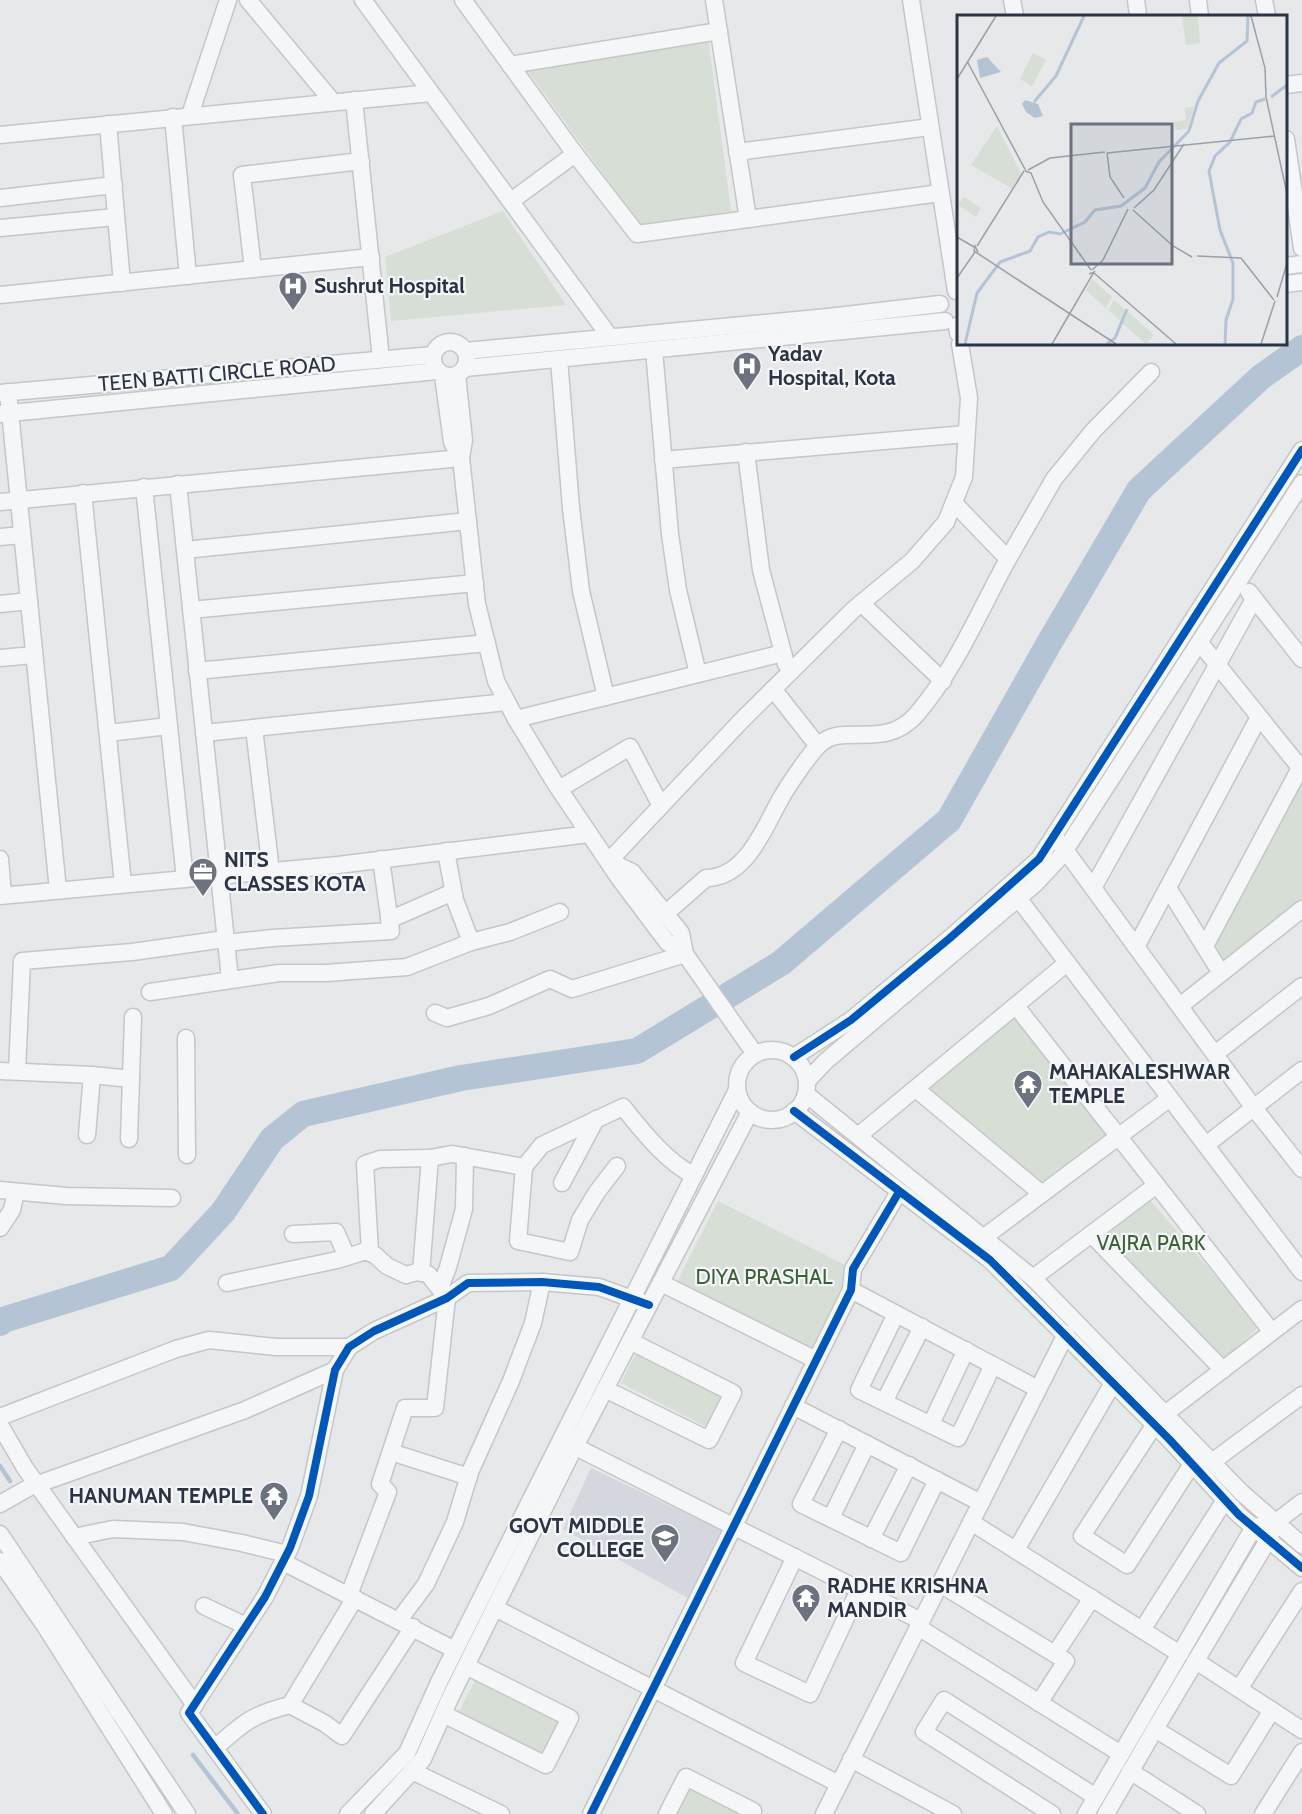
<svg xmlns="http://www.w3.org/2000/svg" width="1302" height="1814" viewBox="0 0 1302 1814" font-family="Cabin,sans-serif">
	<rect width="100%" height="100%" fill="#e6e8ea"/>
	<path fill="#d4d7dd" d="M591 1468 721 1530 688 1598 563 1529Z"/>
	<g fill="#d6ded6">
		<path d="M708 38 731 211 641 226 525 67Z"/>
		<path d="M503 211 566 305 391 321 385 257Z"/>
		<path d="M1302 775V898L1223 961 1213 946Z"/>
		<path d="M1014 1017 1109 1137 1044 1187 925 1089Z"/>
		<path d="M1150 1200 1259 1327 1224 1359 1106 1235Z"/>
		<path d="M718 1201 853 1269 811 1353 676 1284Z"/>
		<path d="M638 1349 726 1394 709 1428 621 1383Z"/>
		<path d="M477 1677 564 1720 545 1756 458 1713Z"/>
		<path d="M690 1787 742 1814H676Z"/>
	</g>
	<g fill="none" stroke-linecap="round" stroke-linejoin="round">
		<g stroke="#b4c4d5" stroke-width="4.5">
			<path d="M0 1466 10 1481"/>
			<path d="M193 1755 238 1814"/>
		</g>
		<path stroke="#b4c4d5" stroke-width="26" d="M0 1323 3 1320 171 1268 223 1212 272 1139 303 1114 461 1078 637 1051 781 963 949 820 1048 645 1139 490 1261 377 1302 348"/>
		<g stroke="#c4c6c8" stroke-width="19">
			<g id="minor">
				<path d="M248 0 333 102"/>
				<path d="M363 0 610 337"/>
				<path d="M463 0 575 154 637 234 940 193"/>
				<path d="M714 0 748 219"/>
				<path d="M911 0 956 291"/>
				<path d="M1012 0 1015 16"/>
				<path d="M1136 0 1138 16"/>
				<path d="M1198 0 1200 16"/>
				<path d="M1264 0 1267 16"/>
				<path d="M510 65 719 31"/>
				<path d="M1286 85 1302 83"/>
				<path d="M354 100 381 359"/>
				<path d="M190 115 228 0"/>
				<path d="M173 117 188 276"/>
				<path d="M108 124 122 283"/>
				<path d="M0 135 431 93"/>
				<path d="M1286 139 1302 248"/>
				<path d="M737 152 930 127"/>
				<path d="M0 198 114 185"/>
				<path d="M511 201 575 154"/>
				<path d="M0 228 116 217"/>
				<path d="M1286 266 1302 264"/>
				<path d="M253 269 242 175 361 161"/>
				<path d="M1286 284 1302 282"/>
				<path d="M0 295 371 257"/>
				<path d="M957 326 958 333"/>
				<circle cx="450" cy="359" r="17"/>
				<path d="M654 350 670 534 678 590 698 674"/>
				<path d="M465 351 828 317 940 304"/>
				<path d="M559 359 571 508 581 591 606 697"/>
				<path d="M465 368 945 321"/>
				<path d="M457 375 464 440 461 458 477 604 496 681 516 719 555 783 619 878 667 942 685 954"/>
				<path d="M443 376 452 442 461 458"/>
				<path d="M8 392 58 890"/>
				<path d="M0 393 433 355"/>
				<path d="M0 414 437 371"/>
				<path d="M746 452 761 570 786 664"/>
				<path d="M663 460 966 434"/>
				<path d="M178 484 230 979"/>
				<path d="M144 487 185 879"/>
				<path d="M83 493 123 884"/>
				<path d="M0 502 461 458"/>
				<path d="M0 537 22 535"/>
				<path d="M185 550 468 521"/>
				<path d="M1008 559 1054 479 1093 431 1151 372"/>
				<path d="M1249 592 1302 659"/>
				<path d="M861 603 943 681"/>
				<path d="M0 604 29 601"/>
				<path d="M191 610 475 583"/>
				<path d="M1200 643 1302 770"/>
				<path d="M0 658 34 655"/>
				<path d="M197 671 487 643"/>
				<path d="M773 689 818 746"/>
				<path d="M516 719 783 653"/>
				<path d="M254 728 271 871"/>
				<path d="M108 733 169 726"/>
				<path d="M204 733 507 702"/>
				<path d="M559 789 630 747 661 806"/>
				<path d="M1060 843 1254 1108 1302 1169"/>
				<path d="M446 851 455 900 471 942"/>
				<path d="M0 859 3 895"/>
				<path d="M609 861 742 720 853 610 912 561 946 522 964 477 969 398 960 344"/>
				<path d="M609 861 632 872 681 933 685 954 755 1054"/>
				<path d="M1093 888 1254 599"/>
				<path d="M1168 888 1221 973"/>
				<path d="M1012 890 1302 1272"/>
				<path d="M0 896 338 865 589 834"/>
				<path d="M665 914 706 878C746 878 764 828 780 800 787 787 810 753 820 744 844 722 884 751 916 715 955 670 979 612 1008 559L954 503"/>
				<path d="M389 920 453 892"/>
				<path d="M226 943 273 938 391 931 381 859"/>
				<path d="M1205 946 1300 768"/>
				<path d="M1136 947 1259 717"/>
				<path d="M150 992 279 973H326L407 967 471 942 510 932 560 912"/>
				<path d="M1016 1006 1272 1332"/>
				<path d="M1180 1006 1302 909"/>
				<path d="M435 1013 447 1018 489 1006 550 979 572 989 685 954"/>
				<path d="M186 1038 187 1155"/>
				<circle cx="772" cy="1085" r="35"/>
				<path d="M1215 1054 1302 986"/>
				<path d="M794 1057 851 1020 950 938 1039 859 1302 450"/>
				<path d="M0 1071 92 1075 131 1079"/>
				<path d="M17 1071 22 961 132 952 225 939"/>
				<path d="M807 1081 826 1061 1035 884 1062 855 1302 483"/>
				<path d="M916 1089 1042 1194"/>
				<path d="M806 1094 1033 1278 1242 1493 1302 1545"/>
				<path d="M794 1111 990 1260 1169 1439 1239 1515 1302 1568"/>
				<path d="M87 1135 92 1075"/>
				<path d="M858 1136 1067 963"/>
				<path d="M129 1139 133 1017"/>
				<path d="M1206 1145 1302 1070"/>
				<path d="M524 1167 518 1241 570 1252 580 1220 597 1192 617 1166"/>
				<path d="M562 1183 596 1119"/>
				<path d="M0 1190 66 1196 172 1198"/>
				<path d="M0 1228 12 1210 16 1192"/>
				<path d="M293 1234 336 1232 347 1257"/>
				<path d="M1091 1234 1223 1370"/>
				<path d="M983 1238 1170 1098"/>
				<path d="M370 1253 365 1164 380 1159 430 1158 452 1154 524 1167 542 1145 623 1107C644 1133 664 1159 694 1176"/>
				<path d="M421 1273 430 1158"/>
				<path d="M1033 1278 1155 1186"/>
				<path d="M227 1283 337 1260 366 1251 375 1255 387 1266 406 1275 417 1272 428 1274 447 1298 435 1408H405L380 1484 388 1492 349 1595"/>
				<path d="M661 1283 816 1360"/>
				<path d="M440 1288 448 1267 464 1209 465 1156"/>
				<path d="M851 1290 1038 1389"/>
				<path d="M896 1314 859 1390 958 1438 993 1365"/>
				<path d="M605 1389 709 1440 733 1393 630 1341"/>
				<path d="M884 1402 922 1327"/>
				<path d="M793 1406 981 1503"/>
				<path d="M1165 1414 1302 1309"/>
				<path d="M0 1417 176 1349 209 1340 276 1347H349"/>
				<path d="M931 1424 966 1350"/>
				<path d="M1155 1424 1082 1536 1127 1565 1192 1464"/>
				<path d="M0 1425 25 1468 195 1705"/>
				<path d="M839 1429 801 1504 901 1553 937 1480"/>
				<path d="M566 1442 921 1621"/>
				<path d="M391 1452 469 1477"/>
				<path d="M1212 1462 1302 1395"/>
				<path d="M0 1504 30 1487 245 1410 335 1370"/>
				<path d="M831 1518 867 1444"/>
				<path d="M971 1522 1180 1654"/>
				<path d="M0 1534 187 1814"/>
				<path d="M74 1537 113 1529 183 1532 242 1543 287 1554"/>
				<path d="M871 1539 909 1465"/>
				<path d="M1016 1550 1113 1383"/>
				<path d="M795 1557 744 1663 810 1694 859 1590"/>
				<path d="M0 1561 45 1626 164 1814"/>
				<path d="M283 1562 455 1650"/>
				<path d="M940 1584 1066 1661 1039 1703"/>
				<path d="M204 1606 246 1626"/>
				<path d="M495 1608 839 1784"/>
				<path d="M399 1620 426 1584 455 1522 470 1472 511 1381 533 1323 542 1282"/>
				<path d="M918 1627 1121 1754"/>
				<path d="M1142 1630 1225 1500"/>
				<path d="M1055 1654 1092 1598"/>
				<path d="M1196 1661 1302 1730"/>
				<path d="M1239 1689 1302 1591"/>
				<path d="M290 1705 355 1598"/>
				<path d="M443 1714 546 1765 570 1718 466 1666"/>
				<path d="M1155 1729 1231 1776 1272 1710"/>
				<path d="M215 1748C243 1723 253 1714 290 1705L324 1723 342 1736 413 1627"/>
				<path d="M851 1759 953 1814"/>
				<path d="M412 1771 501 1814"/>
				<path d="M1130 1771 1197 1814"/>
				<path d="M263 1814 189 1713 265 1597 290 1548 309 1496 335 1370 349 1347 374 1331 447 1298 468 1283 542 1282 599 1287 649 1305"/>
				<path d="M348 1814 407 1753 440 1680 737 1090"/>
				<path d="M373 1814 423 1759 451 1696 569 1458 750 1112"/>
				<path d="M591 1814 851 1290 853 1269 899 1192"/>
				<path d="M667 1814 686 1777 753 1811 752 1814"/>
				<path d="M824 1814 1066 1334"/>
				<path d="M1052 1814 924 1732 944 1700 1096 1797"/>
				<path d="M1086 1814 1254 1527 1264 1525"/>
				<path d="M1106 1814 1155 1729 1268 1540 1276 1522 1302 1502"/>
				<path d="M1263 1814 1302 1752"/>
			</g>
		</g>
		<use href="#minor" stroke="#f5f6f7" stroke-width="16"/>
		<g stroke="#f4f6f9" stroke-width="11">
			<g id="cycleway">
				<path d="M794 1057 851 1020 950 938 1039 859 1302 450"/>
				<path d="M794 1111 990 1260 1169 1439 1239 1515 1302 1568"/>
				<path d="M263 1814 189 1713 265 1597 290 1548 309 1496 335 1370 349 1347 374 1331 447 1298 468 1283 542 1282 599 1287 649 1305"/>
				<path d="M591 1814 851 1290 853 1269 899 1192"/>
			</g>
		</g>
		<use href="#cycleway" stroke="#0057b8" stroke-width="8"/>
	</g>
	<defs>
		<g id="hospital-pin" transform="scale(1.5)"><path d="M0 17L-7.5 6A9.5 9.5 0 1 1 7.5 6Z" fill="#6c737f" stroke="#f4f6f9"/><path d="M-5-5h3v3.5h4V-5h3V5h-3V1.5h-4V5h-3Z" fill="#fff"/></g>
		<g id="office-pin" transform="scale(1.5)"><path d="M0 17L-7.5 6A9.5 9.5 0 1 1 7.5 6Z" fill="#6c737f" stroke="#f4f6f9"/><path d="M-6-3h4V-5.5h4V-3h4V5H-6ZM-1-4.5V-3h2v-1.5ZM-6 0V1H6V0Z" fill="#fff"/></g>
		<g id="temple-pin" transform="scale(1.5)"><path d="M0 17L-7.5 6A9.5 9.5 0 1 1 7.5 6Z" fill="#6c737f" stroke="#f4f6f9"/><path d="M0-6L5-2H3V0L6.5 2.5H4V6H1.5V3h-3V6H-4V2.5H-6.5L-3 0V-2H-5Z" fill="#fff"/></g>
		<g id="school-pin" transform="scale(1.5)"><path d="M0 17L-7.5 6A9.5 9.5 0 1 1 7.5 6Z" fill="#6c737f" stroke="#f4f6f9"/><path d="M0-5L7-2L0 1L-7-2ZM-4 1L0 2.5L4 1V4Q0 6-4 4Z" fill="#fff"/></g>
	</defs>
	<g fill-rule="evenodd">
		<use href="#hospital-pin" x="293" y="286"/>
		<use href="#hospital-pin" x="747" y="366"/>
		<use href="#office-pin" x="203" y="872"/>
		<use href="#temple-pin" x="1028" y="1084"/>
		<use href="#temple-pin" x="274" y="1496"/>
		<use href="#school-pin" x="665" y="1538"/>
		<use href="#temple-pin" x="806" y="1598"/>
	</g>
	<g text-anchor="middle" stroke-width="4.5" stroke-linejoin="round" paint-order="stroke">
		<g font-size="21" font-weight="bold" fill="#2b3445" stroke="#f4f6f9" text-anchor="start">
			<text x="314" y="293">Sushrut Hospital</text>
			<text x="768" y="361">Yadav<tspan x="768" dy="24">Hospital, Kota</tspan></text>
			<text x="224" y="867">NITS<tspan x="224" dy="24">CLASSES KOTA</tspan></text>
			<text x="1049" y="1079">MAHAKALESHWAR<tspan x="1049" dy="24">TEMPLE</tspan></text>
			<text x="253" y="1503" text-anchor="end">HANUMAN TEMPLE</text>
			<text x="644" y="1533" text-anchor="end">GOVT MIDDLE<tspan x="644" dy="24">COLLEGE</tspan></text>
			<text x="827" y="1593">RADHE KRISHNA<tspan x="827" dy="24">MANDIR</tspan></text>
		</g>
		<g font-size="21" fill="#2b3445" stroke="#f4f6f9">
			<text transform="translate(217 374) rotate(-5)" y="7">TEEN BATTI CIRCLE ROAD</text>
		</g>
		<g font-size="21" fill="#3f6138" stroke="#f4f6f9">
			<text x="1151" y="1250">VAJRA PARK</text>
			<text x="764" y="1284">DIYA PRASHAL</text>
		</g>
	</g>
	<g transform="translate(957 15)">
		<rect width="330" height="330" fill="#e6e8ea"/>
		<path d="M225 1H241L243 28 229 30ZM76 38 89 45 75 71 63 64ZM237 91 230 114 218 115 217 107 229 105 228 93ZM40 111 64 158 56 174 14 150ZM7 182 24 193 19 202 1 190ZM135 264 155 282 149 293 129 275ZM157 285 168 295 164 306 151 295ZM170 296 197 320 189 329 165 308Z" fill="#d6ded6"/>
		<path d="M30 42 44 57 23 63 20 45ZM68 85 81 89 86 101 78 103 69 97 65 89Z" fill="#b4c4d5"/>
		<path fill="none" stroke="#b4c4d5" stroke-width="3" d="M314 82 330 70M77 87 99 61 127 1M8 329 20 278 43 247 73 236 81 222 92 217 103 219 128 207 138 195 164 191 188 173 202 147 232 116 241 86 262 48 290 26 291 1M150 329 158 323 170 294M268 329 269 305 276 284V248L263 215 252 156 258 141 273 127 284 104 295 98 299 87 308 84"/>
		<path fill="none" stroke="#9ba0a8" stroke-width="1.5" d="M294 1 308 53 309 82 330 179M10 46 69 156M0 64 39 1M189 134 317 121M150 138 153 162 167 183M150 138 189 134M71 155 93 143 148 137M68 156 74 158 86 187 134 255M177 193 197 175 227 129M176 195 216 231 235 242M0 222 17 232M20 231 67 156M21 237 18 231 17 236 159 329M240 241 284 243 317 285M135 255 146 245 171 194M137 258 219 329M0 263 18 237M320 282 330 248M95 329 137 257 132 259M304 329 318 286"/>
		<path fill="#6c737f" fill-opacity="0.15" stroke="#6c737f" stroke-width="3" d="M114 109H215V249H114Z"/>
		<rect width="330" height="330" fill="none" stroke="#2b3445" stroke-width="3"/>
	</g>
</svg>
